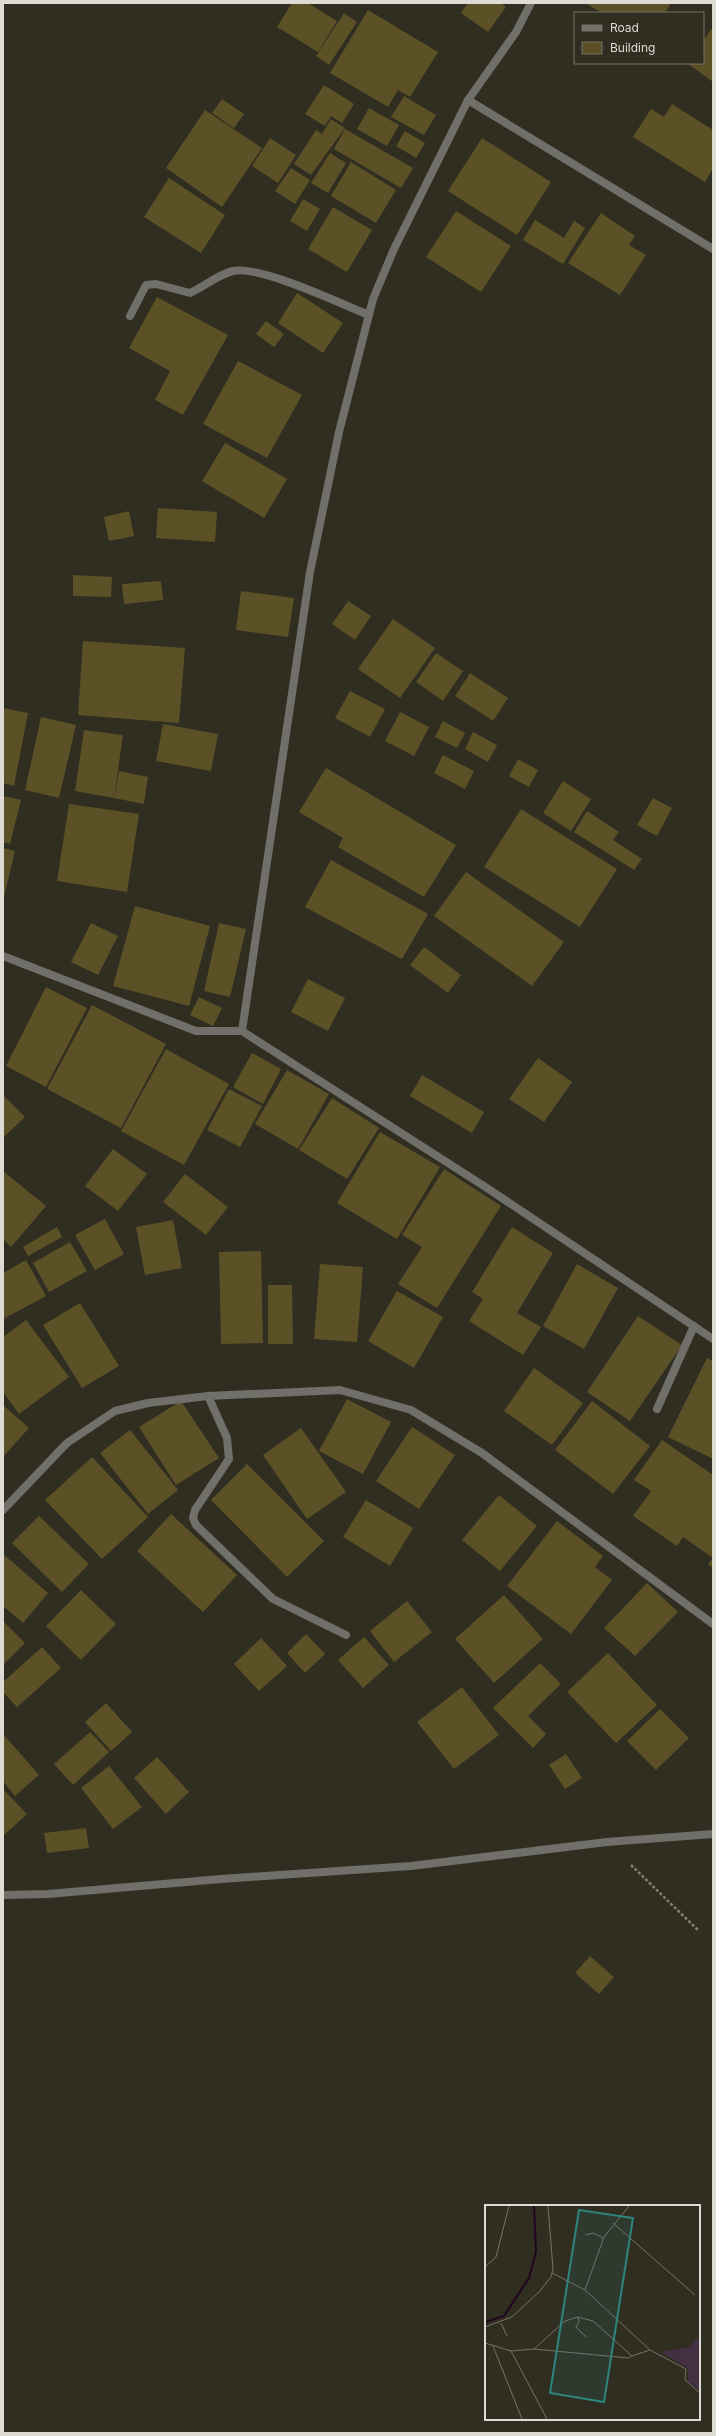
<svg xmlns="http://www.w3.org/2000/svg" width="716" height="2436" viewBox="0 0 716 2436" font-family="Inter,sans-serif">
	<rect width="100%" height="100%" fill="#302d21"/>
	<g fill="#5c5126">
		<path d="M292 3H308L337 21 318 52 277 27Z"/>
		<path d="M468 3H501L506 7 488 32 461 13Z"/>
		<path d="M585 3H671L665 13H602Z"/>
		<path d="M368 10 438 52 410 97 398 90 388 107 330 73Z"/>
		<path d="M344 13 357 22 329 65 316 56Z"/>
		<path d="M713 27V82L687 63H703V41Z"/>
		<path d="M324 85 354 104 342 123 331 116 325 126 305 114Z"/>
		<path d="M404 96 436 115 424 135 391 117Z"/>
		<path d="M222 99 244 114 234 128 212 113Z"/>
		<path d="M672 104 713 130V168L705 182 633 137 651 109 664 117Z"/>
		<path d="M369 108 399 125 387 146 357 129Z"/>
		<path d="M205 110 262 148 222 207 166 168Z"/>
		<path d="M331 119 345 128 311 175 294 164 316 130 322 134Z"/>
		<path d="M345 129 413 168 401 188 334 149Z"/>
		<path d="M405 131 425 143 416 158 396 146Z"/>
		<path d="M270 138 296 155 278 183 252 166Z"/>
		<path d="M482 138 551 182 517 235 448 191Z"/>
		<path d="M330 153 346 163 328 193 311 183Z"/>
		<path d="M351 162 396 190 376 223 331 196Z"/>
		<path d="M291 168 310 180 295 204 275 191Z"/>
		<path d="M169 178 225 215 201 253 144 217Z"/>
		<path d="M303 199 320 209 307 231 290 221Z"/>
		<path d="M333 207 372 230 347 272 308 249Z"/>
		<path d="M456 211 511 246 481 292 426 257Z"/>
		<path d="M601 213 635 236 629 245 646 255 620 295 568 263Z"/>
		<path d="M535 220 564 238 574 221 585 228 563 264 523 240Z"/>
		<path d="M297 293 343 323 323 353 278 323Z"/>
		<path d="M157 297 228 335 183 415 155 400 170 371 129 348Z"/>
		<path d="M266 321 284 334 274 347 256 334Z"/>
		<path d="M238 361 302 395 267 458 203 424Z"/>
		<path d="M225 443 287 479 264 518 202 481Z"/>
		<path d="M158 508 217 512 215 542 156 538Z"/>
		<path d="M129 511 134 536 109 541 104 517Z"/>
		<path d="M73 575 112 577 111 597 73 596Z"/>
		<path d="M161 581 163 600 124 604 122 584Z"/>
		<path d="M241 591 294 598 288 637 236 630Z"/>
		<path d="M348 601 371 616 355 640 332 624Z"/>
		<path d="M393 619 435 648 400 698 358 669Z"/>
		<path d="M83 641 185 648 179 723 78 715Z"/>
		<path d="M436 653 463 671 443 701 416 682Z"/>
		<path d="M470 673 508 698 493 721 455 696Z"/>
		<path d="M350 691 385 709 370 737 335 718Z"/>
		<path d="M3 708 28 713 14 786 3 783Z"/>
		<path d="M400 712 429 727 414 756 385 741Z"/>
		<path d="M41 717 76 725 59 798 25 790Z"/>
		<path d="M443 721 465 733 457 748 435 737Z"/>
		<path d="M163 724 218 734 211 771 156 761Z"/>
		<path d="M84 730 123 735 114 798 75 791Z"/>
		<path d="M473 732 497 745 488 762 465 749Z"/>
		<path d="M443 755 474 771 465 789 434 773Z"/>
		<path d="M518 759 538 770 529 787 509 776Z"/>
		<path d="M326 768 456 845 424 897 338 847 343 838 299 812Z"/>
		<path d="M119 771 148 777 144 804 114 798Z"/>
		<path d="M563 781 591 799 571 831 543 813Z"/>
		<path d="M3 796 21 800 10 844 3 842Z"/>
		<path d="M653 798 672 808 657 836 637 825Z"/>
		<path d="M69 804 139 814 127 892 57 881Z"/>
		<path d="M521 809 617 869 580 927 484 867Z"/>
		<path d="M587 811 619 832 613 840 642 859 634 870 574 832Z"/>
		<path d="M3 848 15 851 4 897H3Z"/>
		<path d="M331 860 428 914 402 959 305 907Z"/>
		<path d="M466 872 564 942 532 986 434 916Z"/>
		<path d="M135 906 210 926 189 1006 113 986Z"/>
		<path d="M91 923 118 936 98 975 71 962Z"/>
		<path d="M219 923 246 929 230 997 204 991Z"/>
		<path d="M424 947 461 975 448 993 410 965Z"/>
		<path d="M308 979 345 998 328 1031 291 1012Z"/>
		<path d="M46 987 87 1008 46 1087 6 1066Z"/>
		<path d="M199 997 222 1008 213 1026 190 1015Z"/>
		<path d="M92 1005 166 1044 121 1128 47 1089Z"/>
		<path d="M166 1049 229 1084 184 1165 121 1131Z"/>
		<path d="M252 1053 281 1069 263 1104 233 1087Z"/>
		<path d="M538 1058 572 1082 544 1122 509 1099Z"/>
		<path d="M287 1070 329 1094 298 1149 255 1124Z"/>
		<path d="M422 1075 484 1112 472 1133 410 1096Z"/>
		<path d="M229 1089 262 1106 240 1147 207 1130Z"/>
		<path d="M3 1095 25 1117 4 1137 3 1135Z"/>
		<path d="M332 1098 379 1128 347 1179 299 1150Z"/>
		<path d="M380 1132 440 1167 397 1239 337 1203Z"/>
		<path d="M113 1149 147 1174 118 1211 85 1186Z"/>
		<path d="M444 1169 501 1206 437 1308 398 1284 422 1247 402 1235Z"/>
		<path d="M3 1171 46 1206 11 1247 3 1239Z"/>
		<path d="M185 1174 228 1207 206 1235 163 1202Z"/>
		<path d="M105 1219 124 1254 95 1270 75 1235Z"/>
		<path d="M173 1220 182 1268 145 1275 136 1227Z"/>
		<path d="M57 1227 62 1237 28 1256 23 1247Z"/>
		<path d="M512 1227 553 1253 517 1313 541 1327 523 1355 469 1321 483 1299 472 1292Z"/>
		<path d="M70 1242 87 1271 49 1292 33 1263Z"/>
		<path d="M261 1251 263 1343 221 1344 219 1252Z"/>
		<path d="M26 1260 46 1296 3 1319V1273Z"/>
		<path d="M320 1264 363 1267 357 1342 314 1339Z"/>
		<path d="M577 1264 618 1288 584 1349 543 1326Z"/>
		<path d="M268 1285H292L293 1344H268Z"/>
		<path d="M397 1291 443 1317 414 1368 368 1341Z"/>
		<path d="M80 1303 119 1366 82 1388 43 1325Z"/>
		<path d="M638 1316 682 1345 630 1421 587 1392Z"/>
		<path d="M26 1320 69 1377 19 1414 3 1392V1337Z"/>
		<path d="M707 1358 713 1361V1459L668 1437Z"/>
		<path d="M534 1368 583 1403 552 1445 504 1411Z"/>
		<path d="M347 1399 391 1422 363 1474 319 1451Z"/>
		<path d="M181 1401 219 1458 176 1485 139 1427Z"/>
		<path d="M592 1401 650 1446 613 1494 555 1450Z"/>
		<path d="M3 1405 29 1428 3 1457Z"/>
		<path d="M412 1427 455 1455 419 1509 376 1481Z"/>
		<path d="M301 1428 346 1492 307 1519 263 1455Z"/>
		<path d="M130 1430 178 1490 148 1514 100 1453Z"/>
		<path d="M662 1440 713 1475V1568L708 1564 713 1558 683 1537 677 1546 633 1516 651 1491 634 1480Z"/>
		<path d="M92 1457 148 1517 102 1559 45 1500Z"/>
		<path d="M247 1464 324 1541 287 1577 211 1500Z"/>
		<path d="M499 1495 537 1526 500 1571 462 1540Z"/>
		<path d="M366 1500 413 1528 390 1566 343 1537Z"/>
		<path d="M171 1514 237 1575 203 1612 137 1551Z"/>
		<path d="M39 1516 89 1564 62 1592 12 1543Z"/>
		<path d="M557 1521 603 1556 595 1567 612 1580 571 1634 507 1586Z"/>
		<path d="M3 1554 48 1593 23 1623 3 1606Z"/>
		<path d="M647 1583 678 1612 635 1656 604 1628Z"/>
		<path d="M81 1590 116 1624 81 1660 46 1626Z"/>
		<path d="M504 1595 543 1639 494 1683 455 1639Z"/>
		<path d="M407 1601 432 1632 394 1662 370 1631Z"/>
		<path d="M3 1621 25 1643 3 1665Z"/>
		<path d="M306 1634 325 1654 305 1673 287 1653Z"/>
		<path d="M364 1637 389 1665 363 1688 338 1660Z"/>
		<path d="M261 1638 287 1666 259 1691 234 1664Z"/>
		<path d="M42 1647 61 1668 17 1707 3 1692V1682Z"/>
		<path d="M608 1653 657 1705 616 1743 567 1692Z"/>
		<path d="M540 1663 561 1684 528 1716 546 1734 533 1748 493 1708Z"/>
		<path d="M462 1687 499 1735 454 1769 417 1722Z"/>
		<path d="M106 1703 132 1732 111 1751 85 1722Z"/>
		<path d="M660 1709 689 1738 656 1770 627 1741Z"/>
		<path d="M90 1732 109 1752 73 1785 54 1764Z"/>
		<path d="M3 1734 39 1775 15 1796 3 1781Z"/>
		<path d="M566 1754 582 1778 565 1789 549 1765Z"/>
		<path d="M157 1757 189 1792 166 1814 134 1778Z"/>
		<path d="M109 1766 142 1807 113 1829 81 1788Z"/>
		<path d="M3 1789 27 1814 3 1836Z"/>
		<path d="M86 1828 89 1848 47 1853 44 1833Z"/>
		<path d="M590 1956 614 1977 599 1994 575 1973Z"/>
	</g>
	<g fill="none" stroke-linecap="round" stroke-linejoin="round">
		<path stroke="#827f75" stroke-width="2.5" stroke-dasharray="3 2" stroke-linecap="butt" d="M631 1865 699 1931"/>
		<g stroke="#716f69" stroke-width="8">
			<path d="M208 1396 227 1438 229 1459 195 1510 193 1518 196 1525 273 1599 346 1635"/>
			<path d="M657 1409 694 1326"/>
		</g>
		<g stroke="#716f69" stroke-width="8">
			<path d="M468 100 713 249"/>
			<path d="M130 316 146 285 156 284 190 293C205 286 217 275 233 271 260 265 341 304 369 315"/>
			<path d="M3 956 196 1031H242L487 1188 713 1339"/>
			<path d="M242 1031 310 572 339 432 373 299 394 249 468 100 516 32 531 3"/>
			<path d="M3 1510 67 1443 115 1411 148 1403 208 1396 340 1390 411 1410 482 1453 713 1624"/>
			<path d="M3 1895 48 1894 221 1879 411 1866 607 1842 713 1834"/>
		</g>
	</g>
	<g transform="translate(485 2205)">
		<rect width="215" height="215" fill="#302d21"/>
		<path d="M215 131V186L203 176V163L176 147 204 142Z" fill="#453043"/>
		<path fill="none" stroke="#21061f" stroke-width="2" d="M0 117 19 111 44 73 51 47 49 1"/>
		<path fill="none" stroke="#757368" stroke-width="1" d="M128 18 210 90M100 30 108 28 118 33M0 62 11 52 24 1M67 68 100 85 165 145 201 164 200 175 215 188M100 85 119 32 144 1M93 112 94 117 91 122 101 132M16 118 22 131M0 122 27 112 54 87 66 72 68 64 63 1M0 138 26 146 49 144 80 116 93 112 108 116 147 151 165 145M8 141 37 214M49 144 143 153 147 151M26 146 62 214"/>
		<path fill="#2e857d" fill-opacity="0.15" stroke="#2e857d" stroke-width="2" d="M94 5 148 13 119 197 65 188Z"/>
		<rect width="215" height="215" fill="none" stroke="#dddbd3" stroke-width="2"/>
	</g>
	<rect width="716" height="2436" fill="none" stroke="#dddbd3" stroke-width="8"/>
	<rect x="574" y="12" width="130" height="52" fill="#302d21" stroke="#757368"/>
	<rect x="582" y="25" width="20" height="6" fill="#716f69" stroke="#757368"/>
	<text x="610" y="32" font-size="12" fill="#dddbd3">Road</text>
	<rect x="582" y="42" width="20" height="12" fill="#5c5126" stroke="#757368"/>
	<text x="610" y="52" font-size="12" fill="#dddbd3">Building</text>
</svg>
